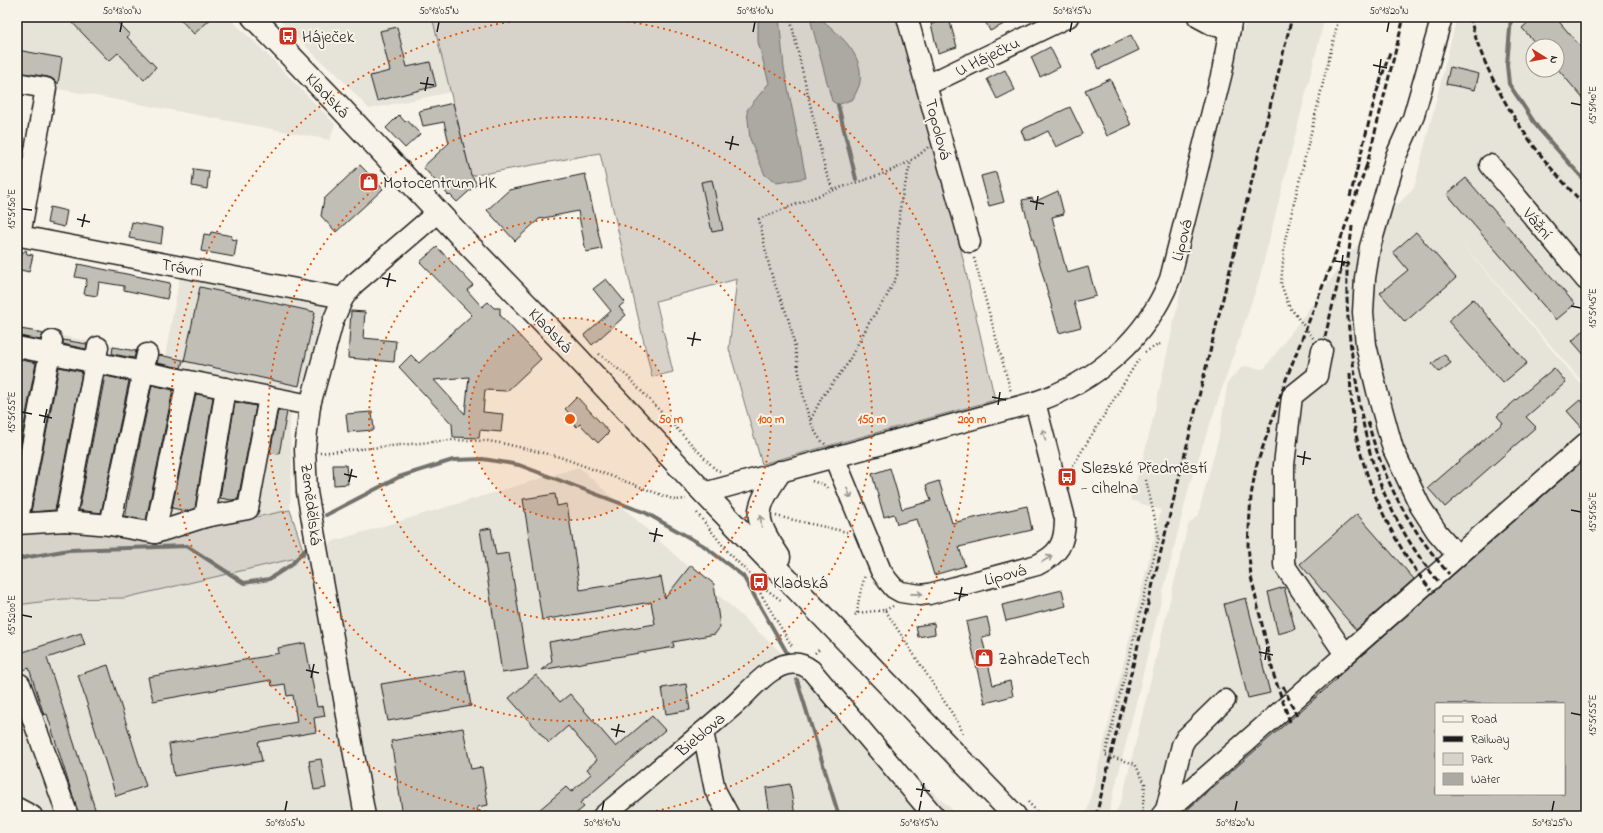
<svg xmlns="http://www.w3.org/2000/svg" width="1603" height="833" viewBox="0 0 1603 833" font-family="'Indie Flower',sans-serif">
	<rect width="100%" height="100%" fill="#f7f3e8"/>
	<filter id="ink" filterUnits="userSpaceOnUse"><feTurbulence type="fractalNoise" baseFrequency=".025" numOctaves="2"/><feDisplacementMap in="SourceGraphic" scale="8" xChannelSelector="R" yChannelSelector="G"/><feConvolveMatrix kernelMatrix="1 2 1 2 8 2 1 2 1" color-interpolation-filters="sRGB"/></filter>
	<g filter="url(#ink)">
		<g fill="#e6e3d9" fill-rule="evenodd">
			<path d="M17 17H228L260 47 335 124 330 140 17 81Z"/>
			<path d="M276 17H432L451 92 369 109 334 71 325 65Z"/>
			<path d="M1246 17H1325L1259 280 1190 483 1108 816H1086L1161 510 1130 500 1142 461 1151 428 1188 257Z"/>
			<path d="M1457 17H1586V386L1452 232 1586 390V816H1114L1122 799 1188 525 1198 515 1219 436 1228 382 1243 366 1264 369 1351 252 1414 188ZM1533 46H1557V70H1533ZM1436 704H1564V794H1436Z"/>
			<path d="M180 276 326 303 304 384 296 383 289 427 292 461 290 511 153 539 17 530V327L165 356Z"/>
			<path d="M579 467 959 816H17V605L63 599 305 556 334 541Z"/>
		</g>
		<g fill="#d7d3cb" stroke="#7a7874">
			<path d="M432 17H899L941 162 995 400 762 464 729 349 737 279 656 301 673 372 652 377 600 153 471 176Z"/>
			<path d="M290 510 305 556 124 598 63 599 17 605V529L42 525 149 539Z"/>
		</g>
		<g fill="#aca9a2" stroke="#72716c">
			<path d="M758 17H779L784 68 806 178 777 183 765 175 750 139 747 110 769 83 758 42Z"/>
			<path d="M812 17H819C838 34 864 53 860 82 859 88 855 94 853 99L838 105 832 101 811 22Z"/>
		</g>
		<g fill="none" stroke-linecap="round" stroke-linejoin="round">
			<g stroke="#72716c" stroke-width="4">
				<path d="M1511 17 1507 65 1509 84 1538 128 1586 182"/>
				<path d="M838 105 856 179"/>
				<path d="M326 515 399 477 453 460 483 459 519 465 646 513 704 546 743 576 790 658"/>
				<path d="M17 559 69 550 187 546 244 583 269 579 291 565 310 545"/>
				<path d="M797 680 839 816"/>
			</g>
		</g>
		<g fill="#c0beb5" stroke="#1c1c1c" fill-rule="evenodd">
			<path d="M67 17H125L118 23 130 35 127 37 156 67 144 80 118 53 109 61Z"/>
			<path d="M178 17H213L194 34Z"/>
			<path d="M983 17H1018L990 31Z"/>
			<path d="M1534 17H1555L1586 53V102L1557 68V46H1538L1522 28Z"/>
			<path d="M949 19 957 47 938 53 931 24Z"/>
			<path d="M397 27 407 67 430 62 436 86 377 101 370 76 390 71 380 31Z"/>
			<path d="M1131 35 1139 50 1099 69 1092 54Z"/>
			<path d="M1050 47 1060 67 1040 77 1031 57Z"/>
			<path d="M17 50 62 58 58 84 53 79 48 77 17 72Z"/>
			<path d="M1450 67 1479 74 1475 90 1446 84Z"/>
			<path d="M1005 70 1015 90 997 99 987 79Z"/>
			<path d="M1110 79 1131 125 1107 136 1085 90Z"/>
			<path d="M453 103 471 175 477 184 457 202 450 195 449 196 423 167 449 143 444 122 423 126 419 111Z"/>
			<path d="M1070 107 1083 134 1056 147 1048 131 1030 140H1025L1021 130Z"/>
			<path d="M399 115 405 122 407 120 420 134 405 148 386 128Z"/>
			<path d="M360 165 383 189 336 232 321 216 324 199Z"/>
			<path d="M194 169 209 171 207 189 192 186Z"/>
			<path d="M996 172 1004 202 989 206 981 176Z"/>
			<path d="M585 174 602 249 586 252 578 211 539 219 515 241 487 210 509 190Z"/>
			<path d="M1466 178 1575 304 1556 320 1447 194Z"/>
			<path d="M712 180 723 230 712 232 701 182Z"/>
			<path d="M1058 191 1064 214 1052 217 1067 273 1088 267 1096 296 1074 302 1081 327 1059 333 1022 200 1032 198 1034 202Z"/>
			<path d="M50 207 67 211 64 227 47 223Z"/>
			<path d="M132 222 163 228 161 244 129 238Z"/>
			<path d="M211 232 232 236 231 239 237 240 234 257 201 251 204 234 210 235Z"/>
			<path d="M1416 232 1456 278 1405 322 1380 293 1408 270 1393 252Z"/>
			<path d="M437 247 473 285 467 290 482 307 488 302 494 308H500V315L541 359 507 391 485 390 483 412 503 414 501 432 480 430 479 438 453 437 452 424 399 367 411 355 419 363 472 315 420 262ZM469 377 465 414 434 380Z"/>
			<path d="M26 250 27 254 33 255 29 272 17 269V252L22 253Z"/>
			<path d="M78 264 170 283 167 299 124 290V286L99 282 97 296 84 294 87 279 75 277Z"/>
			<path d="M606 279 625 302 619 307 626 315 592 345 584 335 611 311 593 289Z"/>
			<path d="M200 287 315 312 299 386 184 361Z"/>
			<path d="M1473 299 1527 363 1503 383 1448 321Z"/>
			<path d="M351 311 365 312 363 338 396 341 394 362 348 358Z"/>
			<path d="M1586 328V357L1572 341Z"/>
			<path d="M20 329 32 331 43 334 40 340 19 336Z"/>
			<path d="M63 340 87 344 86 349 63 344Z"/>
			<path d="M113 347 136 351 134 358 112 354Z"/>
			<path d="M1444 354 1451 363 1439 372 1432 364Z"/>
			<path d="M159 355 183 360 181 368 157 363Z"/>
			<path d="M17 359 36 363 21 441H17Z"/>
			<path d="M59 367 82 372 55 510 31 512Z"/>
			<path d="M1554 368 1566 382 1526 417 1536 427 1445 507 1428 488 1503 423 1497 416Z"/>
			<path d="M105 376 129 381 101 513 79 510Z"/>
			<path d="M152 385 173 390 146 520 125 516Z"/>
			<path d="M196 394 213 397 195 508 187 511 172 508Z"/>
			<path d="M577 397 609 432 598 443 580 424 577 427 566 415 569 413 565 409Z"/>
			<path d="M1580 400 1586 406V432L1567 411Z"/>
			<path d="M235 402 256 406 238 499 231 500 220 498Z"/>
			<path d="M278 410 287 412 279 454 270 453Z"/>
			<path d="M372 412 374 430 348 432 346 414Z"/>
			<path d="M1586 458V816H1180L1337 679 1336 678ZM1436 704H1564V794H1436Z"/>
			<path d="M333 465H346L348 484 334 485Z"/>
			<path d="M890 468 902 509 931 501 926 485 939 481 952 523 1027 506 1032 530 959 547 965 566 934 575 917 519 897 524 894 514 884 517 872 474Z"/>
			<path d="M555 494 557 506 567 504 580 590 661 577 665 598 691 565 714 584 720 627 715 634 673 642 674 647 541 670 552 661 549 642 655 624 651 602 542 620 523 499Z"/>
			<path d="M1357 514 1414 579 1356 630 1300 564Z"/>
			<path d="M491 528 496 555 509 553 528 669 502 673 480 530Z"/>
			<path d="M1284 587 1295 629 1278 634 1268 592Z"/>
			<path d="M1062 590 1066 606 1006 621 1002 605Z"/>
			<path d="M1246 598 1270 693 1248 698 1224 604Z"/>
			<path d="M987 617 991 635 982 637 993 685 1010 681 1013 696 985 703 966 622Z"/>
			<path d="M934 623 935 634 918 637 916 626Z"/>
			<path d="M81 633 85 645 47 658 96 812 84 816H79L47 714 44 715 29 668 17 672V654Z"/>
			<path d="M305 643 317 707 323 706 325 716 314 718 316 732 258 742 262 761 174 776 169 744 297 722 293 695 287 696 285 684 272 686 271 680 153 701 148 677 267 656 279 653 278 648Z"/>
			<path d="M108 665 146 786 116 796 78 675Z"/>
			<path d="M465 670 471 706 388 721 381 684Z"/>
			<path d="M536 675 560 702 570 694 616 747 652 716 665 730 580 803 584 807 573 816H532L566 787 571 792 591 774 587 769 597 760 568 726 549 743 509 698Z"/>
			<path d="M686 684 690 710 666 714 662 688Z"/>
			<path d="M463 728 471 769 482 767 488 805 477 807 479 816H403L391 741Z"/>
			<path d="M321 759 326 788 314 790 309 761Z"/>
			<path d="M790 784 795 816H770L766 788Z"/>
		</g>
		<g fill="none" stroke-linecap="round" stroke-linejoin="round">
			<g stroke="#1c1c1c" stroke-width="23">
				<g id="minor">
					<path d="M907 17 970 242"/>
					<path d="M1198 17 1213 25 1230 30"/>
					<path d="M1442 17 1413 118 1396 156 1370 247 1365 278 1363 312 1366 345 1377 391 1393 449 1420 506 1437 532 1457 555"/>
					<path d="M17 83 46 88 20 236 343 298"/>
					<path d="M927 85 1068 17"/>
					<path d="M1490 165 1586 280"/>
					<path d="M17 347 310 405"/>
					<path d="M1322 350 1317 376 1292 396 1284 465V565L1345 654"/>
					<path d="M834 457 881 571 888 581 894 588 901 592 920 595 929 594 1037 565C1059 554 1065 544 1065 519L1035 402"/>
					<path d="M704 493 1035 402C1096 382 1146 339 1170 279L1222 72 1232 17"/>
					<path d="M205 517 248 509 269 397"/>
					<path d="M65 521 110 525 147 354"/>
					<path d="M17 524 65 521 98 347"/>
					<path d="M17 524 52 341"/>
					<path d="M110 525 155 533 187 381"/>
					<path d="M155 533 205 517 226 388"/>
					<path d="M17 685 20 684 68 816"/>
					<path d="M703 732 715 790 729 816"/>
					<path d="M17 808 32 816"/>
					<path d="M1166 810 1182 745 1186 738 1225 700"/>
					<path d="M365 816 307 492 305 449 310 405 333 321 343 298 354 284 438 212"/>
					<path d="M603 816C646 780 689 744 732 707 744 697 761 676 775 669 787 662 800 661 811 670L934 816"/>
					<path d="M1161 816 1166 810 1182 798 1586 443"/>
				</g>
			</g>
			<g stroke="#1c1c1c" stroke-width="25">
				<g id="major">
					<path d="M253 17 338 105 467 243 558 337 704 493 1015 816"/>
					<path d="M779 557C753 518 753 511 780 472"/>
				</g>
			</g>
			<g stroke="#1c1c1c" stroke-width="2.5" stroke-dasharray="1 3" stroke-linecap="butt">
				<path d="M790 17 825 169 833 190"/>
				<path d="M974 258 1011 392"/>
				<path d="M1313 338 1289 306 1281 284 1285 240 1339 17"/>
				<path d="M1145 352 1160 344"/>
				<path d="M599 354 627 376 715 469 720 471"/>
				<path d="M811 419 822 397 846 366 869 323 887 296 897 275 898 229 901 201 911 161"/>
				<path d="M825 444C801 425 799 355 790 325 786 310 779 296 774 282 767 262 764 240 759 219 784 209 809 199 834 190 866 178 903 172 928 147"/>
				<path d="M320 453 451 440 488 441 506 444 560 457 675 500 686 499"/>
				<path d="M1070 473 1072 467 1140 357"/>
				<path d="M812 481 824 485 829 490"/>
				<path d="M697 513 728 552 759 584 782 601"/>
				<path d="M776 516 847 532"/>
				<path d="M753 579 756 586 793 648"/>
				<path d="M885 610 893 606"/>
				<path d="M857 613 859 598 865 575"/>
				<path d="M855 615 857 613 885 610 959 724 964 736"/>
				<path d="M815 653 821 648"/>
				<path d="M1028 802 1041 816"/>
				<path d="M1142 816 1145 784 1135 764 1105 755 1159 537 1146 480"/>
			</g>
			<use href="#minor" stroke="#f7f3e8" stroke-width="20"/>
			<use href="#major" stroke="#f7f3e8" stroke-width="22"/>
			<g stroke="#1c1c1c" stroke-width="3" stroke-dasharray="6 3" stroke-linecap="butt">
				<path d="M1470 17C1480 63 1511 117 1540 154 1554 173 1571 190 1586 207"/>
				<path d="M1366 168 1404 17"/>
				<path d="M1350 197 1376 94 1390 52"/>
				<path d="M1352 226C1351 241 1347 258 1347 274 1346 312 1350 349 1357 386 1361 414 1366 442 1375 469 1387 506 1413 553 1439 582"/>
				<path d="M1325 337 1343 262"/>
				<path d="M1350 373C1351 397 1352 420 1358 443 1370 493 1397 550 1431 590"/>
				<path d="M1368 422C1383 480 1409 528 1449 574"/>
				<path d="M1283 686 1297 716"/>
				<path d="M1290 722 1274 676 1251 577 1248 545 1251 496 1256 467 1267 435 1285 382 1338 247 1367 164"/>
				<path d="M1096 816 1292 17"/>
			</g>
		</g>
		<defs><path id="oneway-shaft" d="M-6 0H5M1.5-3L5.5 0L1.5 3" fill="none" stroke-width="1.6" stroke-linecap="round" stroke-linejoin="round"/></defs>
		<g stroke="#94928c">
			<use href="#oneway-shaft" transform="translate(1044 435) rotate(-104)"/>
			<use href="#oneway-shaft" transform="translate(849 493) rotate(68)"/>
			<use href="#oneway-shaft" transform="translate(761 521) rotate(-95)"/>
			<use href="#oneway-shaft" transform="translate(1047 559) rotate(-32)"/>
			<use href="#oneway-shaft" transform="translate(917 594) rotate(1)"/>
		</g>
	</g>
	<path fill="none" stroke="#1c1c1c" stroke-width="1.5" d="M120 32 122 22M437 32 439 22M753 32 755 22M1070 32 1072 22M1387 32 1389 22M1373 65 1387 68M1379 73 1381 59M420 83 434 85M425 91 428 77M1571 103 1581 105M725 142 739 145M730 150 733 136M1030 201 1044 204M22 209 32 210M1036 210 1038 196M77 219 90 222M82 227 85 214M1335 261 1349 263M1341 269 1343 255M382 278 396 281M387 287 390 273M1571 306 1581 308M687 338 701 340M692 346 695 332M992 397 1006 400M998 405 1000 392M22 412 32 414M39 415 52 418M44 423 47 409M1297 456 1311 459M1303 465 1305 451M344 474 357 477M349 482 352 469M1571 510 1581 512M649 533 663 536M654 542 657 528M954 593 968 595M959 601 962 587M22 615 32 617M1259 652 1273 655M1265 660 1267 647M306 670 319 673M311 678 314 664M1571 713 1581 715M611 729 625 732M616 737 619 724M916 789 930 791M921 797 924 783M285 811 287 801M602 811 604 801M919 811 921 801M1235 811 1237 801M1552 811 1554 801"/>
	<circle cx="570" cy="419" r="101" fill="#e8590c" fill-opacity=".12"/>
	<g fill="none" stroke="#e8590c" stroke-width="2" stroke-dasharray="2 4">
		<circle cx="570" cy="419" r="101"/>
		<circle cx="570" cy="419" r="201"/>
		<circle cx="570" cy="419" r="302"/>
		<path d="M504 815A402 402 0 0 1 566 17M574 17A402 402 0 0 1 636 815"/>
	</g>
	<defs>
		<g id="bus-square" transform="scale(1)"><rect x="-9" y="-9" width="18" height="18" rx="4" fill="#c8321e" stroke="#f7f3e8"/><path d="M-5-6H5V4H4V6H2V4H-2V6H-4V4H-5ZM-3.5-4V0h7V-4ZM-3.5 1.2v1.5H-2V1.2ZM2 1.2v1.5H3.5V1.2Z" fill="#fff"/></g>
		<g id="shop-square" transform="scale(1)"><rect x="-9" y="-9" width="18" height="18" rx="4" fill="#c8321e" stroke="#f7f3e8"/><path d="M-5-2.5h2.3a2.7 3.5 0 0 1 5.4 0H5L5.5 6h-11ZM-1.5-2.5h3a1.5 2.3 0 0 0-3 0Z" fill="#fff"/></g>
	</defs>
	<g fill-rule="evenodd">
		<use href="#bus-square" x="288" y="36"/>
		<use href="#shop-square" x="369" y="182"/>
		<use href="#bus-square" x="1067" y="477"/>
		<use href="#bus-square" x="759" y="582"/>
		<use href="#shop-square" x="984" y="658"/>
	</g>
	<g text-anchor="middle" stroke-width="4" stroke-linejoin="round" paint-order="stroke">
		<g font-size="17" fill="#1c1c1c" stroke="#f7f3e8" text-anchor="start">
			<text x="302" y="42">Háječek</text>
			<text x="383" y="188">Motocentrum HK</text>
			<text x="1081" y="473">Slezské Předměstí<tspan x="1081" dy="20">- cihelna</tspan></text>
			<text x="773" y="588">Kladská</text>
			<text x="998" y="664">ZahradeTech</text>
		</g>
		<g font-size="17" fill="#1c1c1c" stroke="#f7f3e8">
			<text transform="translate(987 56) rotate(-26)" y="6">U Háječku</text>
			<text transform="translate(328 95) rotate(46)" y="6">Kladská</text>
			<text transform="translate(939 129) rotate(75)" y="6">Topolová</text>
			<text transform="translate(1538 223) rotate(50)" y="6">Vážní</text>
			<text transform="translate(1181 240) rotate(-76)" y="6">Lipová</text>
			<text transform="translate(182 267) rotate(11)" y="6">Trávní</text>
			<text transform="translate(551 330) rotate(46)" y="6">Kladská</text>
			<text transform="translate(312 504) rotate(83)" y="6">Zemědělská</text>
			<text transform="translate(1005 574) rotate(-15)" y="6">Lipová</text>
			<text transform="translate(700 734) rotate(-40)" y="6">Bieblova</text>
		</g>
	</g>
	<circle cx="570" cy="419" r="6" fill="#e8590c" stroke="#f7f3e8" stroke-width="2"/>
	<g font-size="12" text-anchor="middle" font-weight="bold" fill="#e8590c" stroke="#f7f3e8" stroke-width="4" stroke-linejoin="round" paint-order="stroke">
		<text x="671" y="423">50 m</text>
		<text x="771" y="423">100 m</text>
		<text x="872" y="423">150 m</text>
		<text x="972" y="423">200 m</text>
	</g>
	<rect width="1603" height="833" fill="none" stroke="#f7f3e8" stroke-width="44"/>
	<rect x="1435" y="703" width="130" height="92" fill="#f7f3e8" stroke="#9f9d96"/>
	<rect x="1443" y="716" width="20" height="6" fill="#f7f3e8" stroke="#9f9d96"/>
	<text x="1471" y="723" font-size="12" fill="#1c1c1c">Road</text>
	<rect x="1443" y="736" width="20" height="6" fill="#1c1c1c" stroke="#9f9d96"/>
	<text x="1471" y="743" font-size="12" fill="#1c1c1c">Railway</text>
	<rect x="1443" y="753" width="20" height="12" fill="#d7d3cb" stroke="#9f9d96"/>
	<text x="1471" y="763" font-size="12" fill="#1c1c1c">Park</text>
	<rect x="1443" y="773" width="20" height="12" fill="#aca9a2" stroke="#9f9d96"/>
	<text x="1471" y="783" font-size="12" fill="#1c1c1c">Water</text>
	<g transform="translate(1545 58) rotate(101)"><circle r="19" fill="#f7f3e8" stroke="#9f9d96"/>
	<path d="M0-3L7 15L0 10L-7 15Z" fill="#c8321e"/>
	<text y="-6" font-size="11" font-weight="bold" text-anchor="middle" fill="#1c1c1c">N</text>
	</g>
	<rect x="22" y="22" width="1559" height="789" fill="none" stroke="#1c1c1c" stroke-width="1.5"/>
	<g font-size="10" text-anchor="middle" fill="#1c1c1c">
		<text x="122" y="14">50°13'00"N</text>
		<text x="439" y="14">50°13'05"N</text>
		<text x="755" y="14">50°13'10"N</text>
		<text x="1072" y="14">50°13'15"N</text>
		<text x="1389" y="14">50°13'20"N</text>
		<text transform="translate(1592 105) rotate(-90)" y="4">15°51'40"E</text>
		<text transform="translate(11 209) rotate(-90)" y="4">15°51'50"E</text>
		<text transform="translate(1592 308) rotate(-90)" y="4">15°51'45"E</text>
		<text transform="translate(11 412) rotate(-90)" y="4">15°51'55"E</text>
		<text transform="translate(1592 512) rotate(-90)" y="4">15°51'50"E</text>
		<text transform="translate(11 615) rotate(-90)" y="4">15°52'00"E</text>
		<text transform="translate(1592 715) rotate(-90)" y="4">15°51'55"E</text>
		<text x="285" y="826">50°13'05"N</text>
		<text x="602" y="826">50°13'10"N</text>
		<text x="919" y="826">50°13'15"N</text>
		<text x="1235" y="826">50°13'20"N</text>
		<text x="1552" y="826">50°13'25"N</text>
	</g>
</svg>
